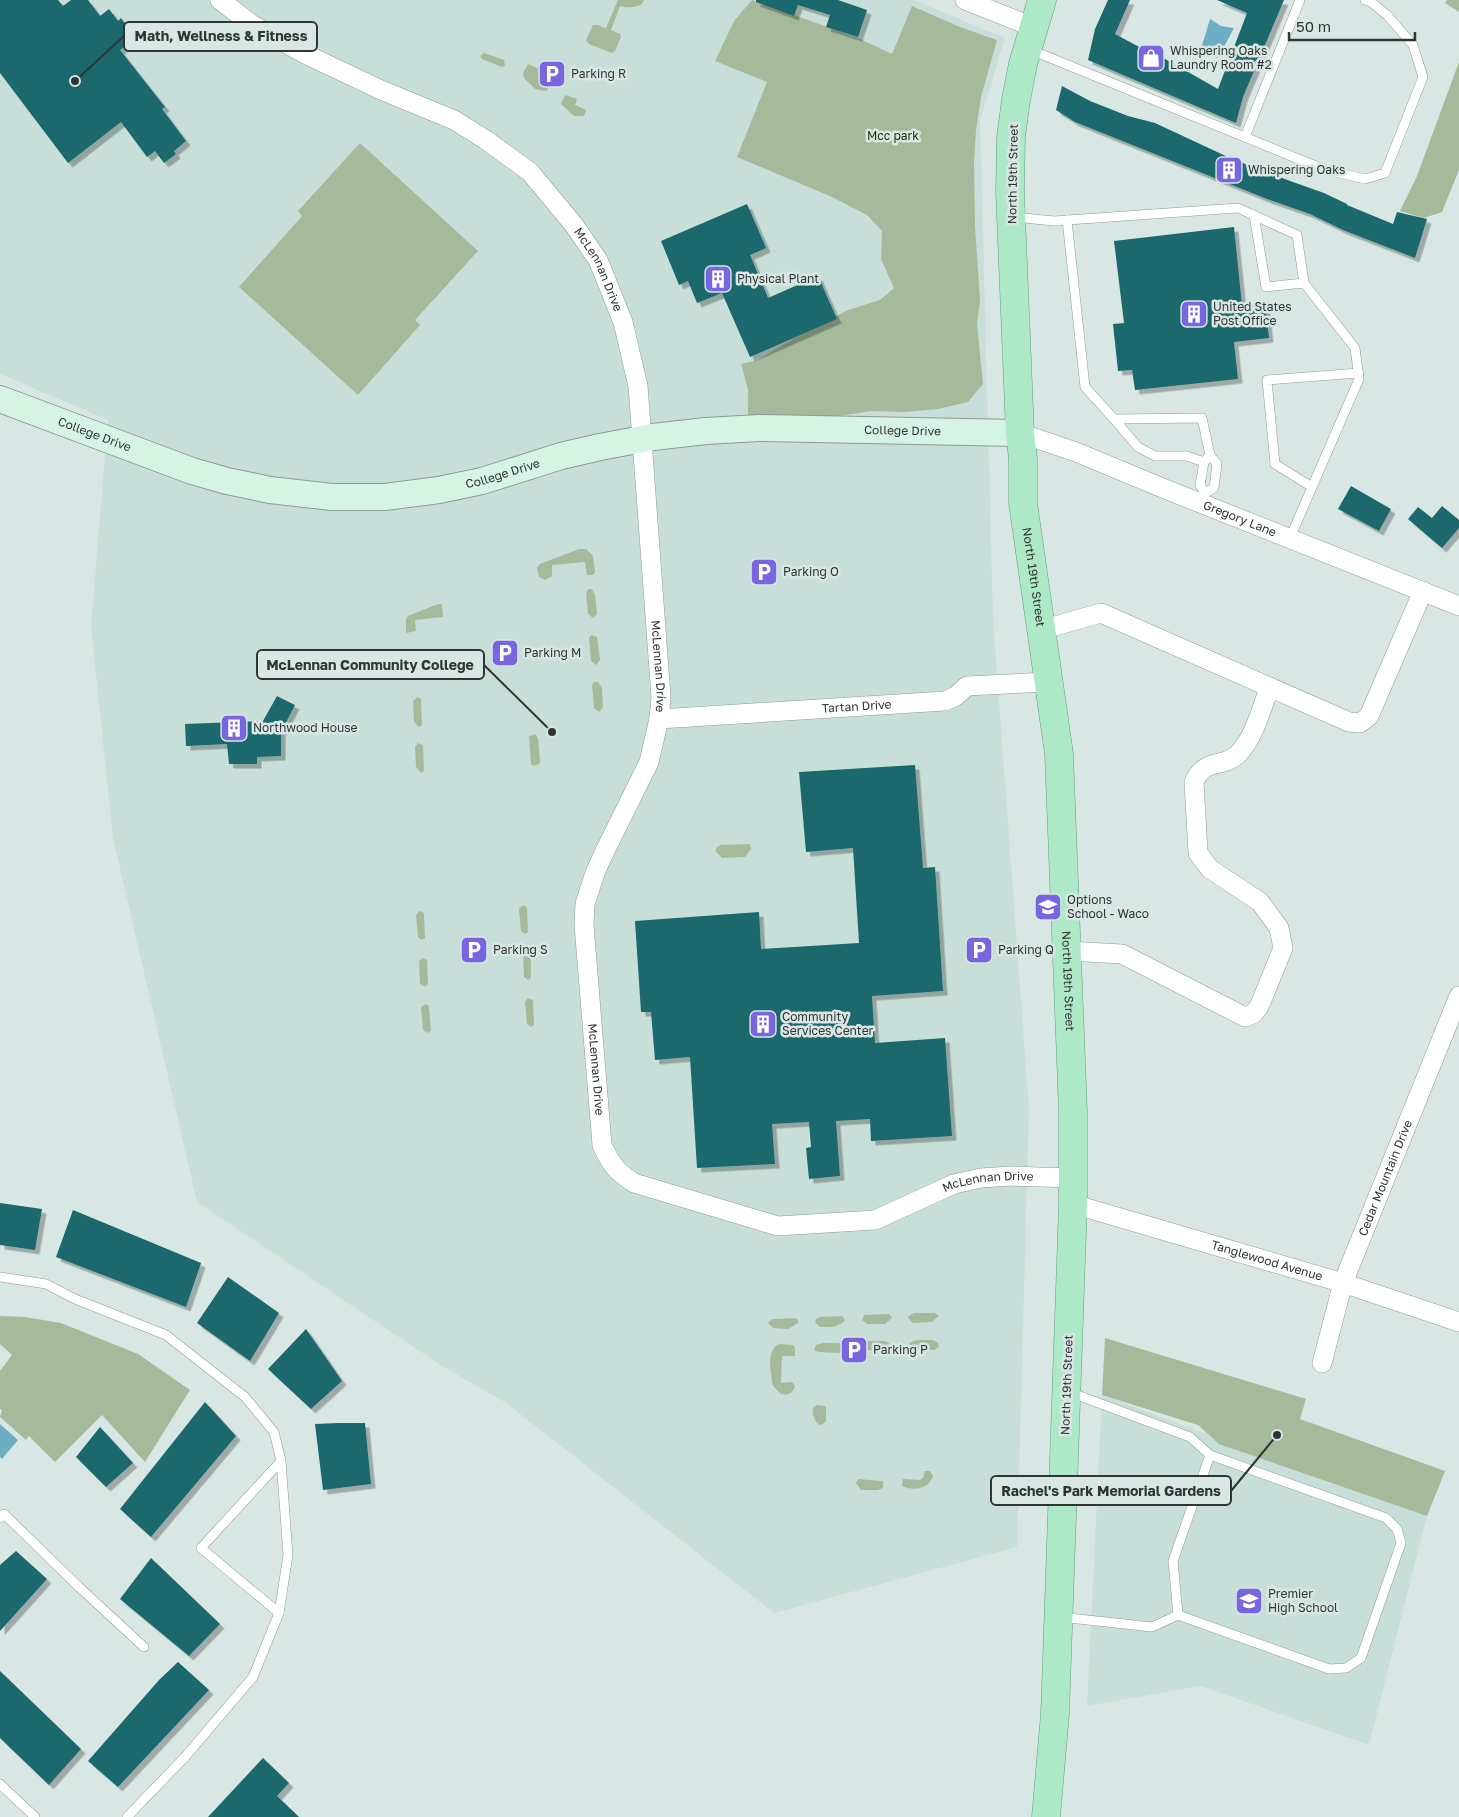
<svg xmlns="http://www.w3.org/2000/svg" width="1459" height="1817" viewBox="0 0 1459 1817" font-family="'Golos Text',sans-serif">
	<defs>
		<filter id="shadow"><feDropShadow dx="4.5" dy="4.5" stdDeviation="0" flood-color="#0004"/></filter>
	</defs>
	<rect width="100%" height="100%" fill="#d9e7e4"/>
	<g fill="#c8dfd9">
		<path d="M0 0H914L1005 38 980 120 993 618 1029 1109 1017 1547 774 1613 506 1403 442 1366 197 1202 113 838 91 626 108 420 0 374Z"/>
		<path d="M1102 1395 1427 1516 1369 1745 1201 1686 1087 1706Z"/>
	</g>
	<g fill="#a5ba9b">
		<path d="M618 0H644L642 4C635 8 628 8 620 6L611 30 620 34 621 37 615 51 612 53 589 44 586 40 593 25H597L606 28Z"/>
		<path d="M752 0 858 38 892 54 912 6 960 27 997 40 981 97 976 130 974 162 975 226 980 300 977 324 983 384 968 402 938 409 904 412 872 411 832 417 748 422V389L741 364 758 360 784 344 848 310 880 300 894 288 881 259 882 231 867 215 832 197 737 157 767 82 715 61 734 21Z"/>
		<path d="M1447 0H1459V12L1445 3Z"/>
		<path d="M484 53 504 60 505 66 502 67 482 59 480 56Z"/>
		<path d="M1459 62V170L1442 212 1424 218 1400 211 1417 176Z"/>
		<path d="M528 64 539 69 541 70 538 74 549 81V87L546 91 535 89 524 78 523 73Z"/>
		<path d="M565 95 577 99 575 105 586 110 584 116H574L561 104Z"/>
		<path d="M360 143 478 251 415 320 420 325 358 395 239 287 302 216 298 211Z"/>
		<path d="M579 549H586L593 556 595 572 593 575H587L585 562 552 565V576L545 580 539 577 537 568 540 564Z"/>
		<path d="M588 589H592L595 595 597 614 593 618 588 614 586 594Z"/>
		<path d="M438 604H442L443 617 415 620 416 631 406 633V619L408 616Z"/>
		<path d="M591 635 597 637 600 660 596 665 591 661 589 638Z"/>
		<path d="M415 650 418 652 419 678 417 680 411 675 410 654Z"/>
		<path d="M594 682H598L602 688 603 707 599 712 594 708 592 685Z"/>
		<path d="M418 697 421 699 422 725 419 727 414 722 413 701Z"/>
		<path d="M535 734 538 738 540 761 539 764 534 766 531 764 529 736Z"/>
		<path d="M418 743 423 745 424 771 421 773 416 767 415 747Z"/>
		<path d="M750 844 751 849 745 857 722 858 716 852V848L720 845Z"/>
		<path d="M524 905 527 908 528 932 525 934 521 931 519 908Z"/>
		<path d="M419 911 423 912 424 915 425 938 422 940 418 937 416 915Z"/>
		<path d="M527 951 531 954V978L528 980 524 977 523 954Z"/>
		<path d="M423 958 427 960 428 984 425 987 420 984 419 961Z"/>
		<path d="M528 998 533 1000 534 1025 531 1027 527 1024 525 1002Z"/>
		<path d="M425 1004 428 1005 429 1007 431 1031 427 1033 423 1030 421 1007Z"/>
		<path d="M914 1313H935L939 1316 932 1322 913 1323 908 1318 909 1316Z"/>
		<path d="M889 1314 892 1318 885 1324H867L862 1320 864 1315Z"/>
		<path d="M0 1316 25 1317 61 1323 138 1354 190 1390 145 1462 102 1415 55 1462 29 1436 26 1440 0 1417 2 1410 0 1409V1371L12 1355 0 1344Z"/>
		<path d="M842 1316 845 1320 844 1322 834 1327H820L815 1322 816 1319 820 1317Z"/>
		<path d="M795 1318 798 1320V1323L788 1329 773 1328 768 1323 769 1321 773 1319Z"/>
		<path d="M1105 1338 1306 1399 1300 1419 1445 1471 1427 1516 1219 1444 1198 1425 1102 1395Z"/>
		<path d="M917 1340H933L938 1343 939 1347 934 1350 912 1349 908 1348 910 1342Z"/>
		<path d="M869 1341H885L890 1344 891 1348 886 1351 861 1350 859 1347 862 1343Z"/>
		<path d="M823 1343H839L845 1346V1350L840 1353 818 1352 814 1350 816 1345Z"/>
		<path d="M779 1344 793 1345 795 1348V1356H782L781 1383 792 1382 795 1386C793 1393 788 1396 781 1394L773 1386 772 1382C771 1369 766 1351 779 1344Z"/>
		<path d="M817 1405 826 1406V1421L823 1424 819 1425C814 1420 812 1415 813 1408Z"/>
		<path d="M925 1471H930L933 1476C929 1490 913 1491 902 1486L903 1479 920 1480 923 1478Z"/>
		<path d="M858 1479 883 1481V1488L878 1490H861L856 1483Z"/>
	</g>
	<g fill="#6eaec4">
		<path d="M1210 19 1221 26 1234 28 1218 58 1200 52Z"/>
		<path d="M0 1424 18 1440 2 1459 0 1457Z"/>
	</g>
	<g fill="#1a696d" filter="url(#shadow)">
		<path d="M0 0H58L63 6 71 0H88L100 16 109 9 118 21 121 18 136 38 120 50 165 107 162 109 186 141 174 151 176 154 164 163 155 151 147 157 121 122 68 163 0 73Z"/>
		<path d="M756 0H838L867 10 858 37 826 27 830 15 798 5 794 16 756 2Z"/>
		<path d="M1108 0H1130L1115 34 1143 49 1144 47 1218 89 1247 13 1217 0H1284L1243 97 1236 123 1088 60 1095 29Z"/>
		<path d="M1062 86 1090 101 1128 116 1155 123 1230 158 1279 177 1324 193 1347 204V205L1393 224 1397 212 1427 219 1415 258 1343 230 1310 214 1267 199 1075 122 1056 110Z"/>
		<path d="M747 204 766 248 750 255 768 298 818 276 837 319 750 357 722 293 697 303 688 281 679 285 661 241Z"/>
		<path d="M1234 227 1242 305 1265 302 1269 338 1234 342 1238 379 1135 390 1132 370 1118 371 1113 324 1124 323 1114 241Z"/>
		<path d="M1351 486 1391 509 1379 531 1338 509Z"/>
		<path d="M1442 506 1459 520V528L1442 548 1408 519 1418 507 1432 518Z"/>
		<path d="M277 696 295 705 281 732V756L257 757V764H229L227 744 186 746 185 724 263 721Z"/>
		<path d="M915 765 923 868 935 867 943 991 872 996 875 1043 945 1038 952 1136 871 1141 870 1119 836 1121 840 1176 809 1179 806 1148 811 1147 809 1122 772 1124 775 1164 697 1168 690 1057 655 1060 651 1012H641L635 921 759 912 761 949 859 943 853 848 806 852 799 772Z"/>
		<path d="M0 1203 42 1209 35 1250 0 1245Z"/>
		<path d="M73 1210 201 1263 186 1307 56 1257Z"/>
		<path d="M228 1277 279 1313 250 1361 197 1323Z"/>
		<path d="M306 1329 342 1381 311 1409 268 1369Z"/>
		<path d="M205 1402 236 1436 151 1537 120 1509Z"/>
		<path d="M338 1423H365L371 1484 323 1490 315 1424Z"/>
		<path d="M100 1427 133 1463 106 1487 76 1457Z"/>
		<path d="M16 1551 47 1579 0 1631V1565Z"/>
		<path d="M151 1558 220 1624 189 1656 120 1599Z"/>
		<path d="M178 1662 209 1690 118 1787 88 1761 159 1680Z"/>
		<path d="M0 1671 81 1749 49 1785 0 1738Z"/>
		<path d="M263 1758 289 1783 277 1796 299 1817H208Z"/>
	</g>
	<g fill="none" stroke-linecap="round" stroke-linejoin="round">
		<g stroke="#8d9b97" stroke-width="10">
			<g id="lane">
				<path d="M1031 50 1323 169 1365 179 1385 173 1423 77 1413 45 1387 15 1371 2 1365 0"/>
				<path d="M1245 137 1300 0"/>
				<path d="M1254 215 1266 287 1304 283"/>
				<path d="M1014 217 1054 221 1238 208 1297 235 1304 283 1355 348 1359 379 1290 538"/>
				<path d="M1067 220 1085 387 1114 419 1202 418 1210 455 1217 464 1214 488 1205 493 1200 485 1204 462 1210 455"/>
				<path d="M1114 419 1138 447 1155 456H1187L1204 462"/>
				<path d="M1312 487 1275 464 1267 380 1359 373"/>
				<path d="M0 1277 46 1284 75 1299 166 1335 245 1397 274 1432 281 1461 288 1555 279 1613 201 1548 281 1461"/>
				<path d="M0 1518 4 1514 79 1587 144 1647"/>
				<path d="M1178 1615 1173 1561 1210 1455"/>
				<path d="M1060 1617 1152 1627 1178 1615 1329 1669 1346 1668 1361 1658 1401 1543 1397 1529 1386 1518 1210 1455 1190 1437 1069 1392"/>
				<path d="M0 1784 35 1817"/>
				<path d="M127 1817 185 1757 253 1677 279 1613"/>
			</g>
		</g>
		<g stroke="#8d9b97" stroke-width="20">
			<g id="street">
				<path id="s1" d="M220 0 251 24 305 54 381 90 454 120 486 140 530 172 574 225 598 260 623 322 638 386 661 697 659 719 649 762 603 855 595 873 585 904 584 925 602 1145C611 1165 617 1172 634 1183L778 1226 875 1220 954 1184 981 1178 1010 1176 1073 1178"/>
				<path d="M965 0 1033 27"/>
				<path id="s2" d="M1020 433 1076 452 1165 489 1459 606"/>
				<path d="M1041 630 1101 613 1349 722 1360 723 1369 716 1423 591"/>
				<path id="s3" d="M659 719 945 701 956 696 967 686 1048 682"/>
				<path d="M1067 951 1122 954 1245 1017 1253 1014 1259 1007 1283 948 1279 928 1260 902 1210 869 1198 853 1194 782C1205 757 1223 769 1238 754 1255 737 1261 708 1270 687"/>
				<path id="s4" d="M1073 1204 1343 1283 1459 1322"/>
				<path id="s5" d="M1322 1363 1343 1283 1459 996"/>
			</g>
		</g>
		<g stroke="#8d9b97" stroke-width="28">
			<g id="secondary">
				<path id="s6" d="M0 399 192 471 227 481 270 490 332 497H385L439 490 482 481 561 456 600 447 653 437 706 431 759 428 1020 433"/>
			</g>
		</g>
		<g stroke="#5ea07c" stroke-width="29">
			<g id="primary">
				<path id="s7" d="M1042 0 1023 64 1016 100 1011 137 1010 192 1020 433 1023 459V503L1059 754 1073 1112V1204L1055 1714 1046 1817"/>
			</g>
		</g>
		<use href="#lane" stroke="#fff" stroke-width="9"/>
		<use href="#street" stroke="#fff" stroke-width="19"/>
		<use href="#secondary" stroke="#d6f4e3" stroke-width="26"/>
		<use href="#primary" stroke="#aee9c7" stroke-width="28"/>
	</g>
	<defs>
		<g id="shop-square" transform="scale(1.4375)"><rect x="-9" y="-9" width="18" height="18" rx="4" fill="#7866e1" stroke="#d9e7e4"/><path d="M-5-2.5h2.3a2.7 3.5 0 0 1 5.4 0H5L5.5 6h-11ZM-1.5-2.5h3a1.5 2.3 0 0 0-3 0Z" fill="#fff"/></g>
		<g id="parking-square" transform="scale(1.4375)"><rect x="-9" y="-9" width="18" height="18" rx="4" fill="#7866e1" stroke="#d9e7e4"/><path d="M-3.5-5.5H1a3.5 3.5 0 0 1 0 7H-1V5.5H-3.5ZM-1-3.4V-.6H.8a1.4 1.4 0 0 0 0-2.8Z" fill="#fff"/></g>
		<g id="building-square" transform="scale(1.4375)"><rect x="-9" y="-9" width="18" height="18" rx="4" fill="#7866e1" stroke="#d9e7e4"/><path d="M-4-6H4V6H1V3H-1V6H-4ZM-2.5-4.3h1.7v1.8h-1.7ZM.8-4.3h1.7v1.8H.8ZM-2.5-1h1.7V.8h-1.7ZM.8-1h1.7V.8H.8Z" fill="#fff"/></g>
		<g id="school-square" transform="scale(1.4375)"><rect x="-9" y="-9" width="18" height="18" rx="4" fill="#7866e1" stroke="#d9e7e4"/><path d="M0-5L7-2L0 1L-7-2ZM-4 1L0 2.5L4 1V4Q0 6-4 4Z" fill="#fff"/></g>
	</defs>
	<g fill-rule="evenodd">
		<use href="#shop-square" x="1151" y="58"/>
		<use href="#parking-square" x="552" y="74"/>
		<use href="#building-square" x="1229" y="170"/>
		<use href="#building-square" x="718" y="279"/>
		<use href="#building-square" x="1194" y="314"/>
		<use href="#parking-square" x="764" y="572"/>
		<use href="#parking-square" x="505" y="653"/>
		<use href="#building-square" x="234" y="728"/>
		<use href="#school-square" x="1048" y="907"/>
		<use href="#parking-square" x="474" y="950"/>
		<use href="#parking-square" x="979" y="950"/>
		<use href="#building-square" x="763" y="1024"/>
		<use href="#parking-square" x="854" y="1350"/>
		<use href="#school-square" x="1249" y="1601"/>
	</g>
	<g text-anchor="middle" stroke-width="5" stroke-linejoin="round" paint-order="stroke">
		<g font-size="12" fill="#2f3534" stroke="#d9e7e4" text-anchor="start">
			<text x="1170" y="55">Whispering Oaks<tspan x="1170" dy="14">Laundry Room #2</tspan></text>
			<text x="571" y="78">Parking R</text>
			<text x="1248" y="174">Whispering Oaks</text>
			<text x="737" y="283">Physical Plant</text>
			<text x="1213" y="311">United States<tspan x="1213" dy="14">Post Office</tspan></text>
			<text x="783" y="576">Parking O</text>
			<text x="524" y="657">Parking M</text>
			<text x="253" y="732">Northwood House</text>
			<text x="1067" y="904">Options<tspan x="1067" dy="14">School - Waco</tspan></text>
			<text x="493" y="954">Parking S</text>
			<text x="998" y="954">Parking Q</text>
			<text x="782" y="1021">Community<tspan x="782" dy="14">Services Center</tspan></text>
			<text x="873" y="1354">Parking P</text>
			<text x="1268" y="1598">Premier<tspan x="1268" dy="14">High School</tspan></text>
		</g>
		<g font-size="12" fill="#163402" stroke="#d9e7e4">
			<text x="893" y="140">Mcc park</text>
		</g>
		<g font-size="12" fill="#2f3534" stroke="#d9e7e4">
			<text transform="translate(1013 174) rotate(-89)" y="4">North 19th Street</text>
			<text dy="4" stroke="none"><textPath href="#s1" startOffset="476">McLennan Drive</textPath></text>
			<text dy="4" stroke="none"><textPath href="#s6" startOffset="926">College Drive</textPath></text>
			<text dy="4" stroke="none"><textPath href="#s6" startOffset="101">College Drive</textPath></text>
			<text dy="4" stroke="none"><textPath href="#s6" startOffset="521">College Drive</textPath></text>
			<text dy="4" stroke="none"><textPath href="#s2" startOffset="236">Gregory Lane</textPath></text>
			<text dy="4" stroke="none"><textPath href="#s7" startOffset="582">North 19th Street</textPath></text>
			<text dy="4" stroke="none"><textPath href="#s1" startOffset="881">McLennan Drive</textPath></text>
			<text dy="4" stroke="none"><textPath href="#s3" startOffset="198">Tartan Drive</textPath></text>
			<text dy="4" stroke="none"><textPath href="#s7" startOffset="988">North 19th Street</textPath></text>
			<text dy="4" stroke="none"><textPath href="#s1" startOffset="1300">McLennan Drive</textPath></text>
			<text dy="4" stroke="none"><textPath href="#s5" startOffset="196">Cedar Mountain Drive</textPath></text>
			<text dy="4" stroke="none"><textPath href="#s1" startOffset="1795">McLennan Drive</textPath></text>
			<text dy="4" stroke="none"><textPath href="#s4" startOffset="202">Tanglewood Avenue</textPath></text>
			<text transform="translate(1067 1385) rotate(-88)" y="4">North 19th Street</text>
		</g>
	</g>
	<path fill="none" stroke="#2f3534" stroke-width="2" d="M75 81L124 36M552 732L484 665M1277 1435L1231 1491"/>
	<g fill="#2f3534" stroke="#d9e7e4" stroke-width="2">
		<circle cx="75" cy="81" r="5"/>
		<circle cx="552" cy="732" r="5"/>
		<circle cx="1277" cy="1435" r="5"/>
	</g>
	<g fill="#d9e7e4" stroke="#2f3534" stroke-width="2">
		<rect x="124" y="22" width="193" height="29" rx="5"/>
		<rect x="257" y="650" width="227" height="29" rx="5"/>
		<rect x="991" y="1476" width="240" height="29" rx="5"/>
	</g>
	<g font-size="14" text-anchor="middle" font-weight="bold" fill="#2f3534">
		<text x="221" y="41">Math, Wellness &amp; Fitness</text>
		<text x="370" y="670">McLennan Community College</text>
		<text x="1111" y="1496">Rachel's Park Memorial Gardens</text>
	</g>
	<path d="M1289 32v8h126v-8" fill="none" stroke="#2f3534" stroke-width="2.5"/>
	<text x="1296" y="32" font-size="15" fill="#2f3534" stroke="#d9e7e4" stroke-width="4" paint-order="stroke">50 m</text>
</svg>
